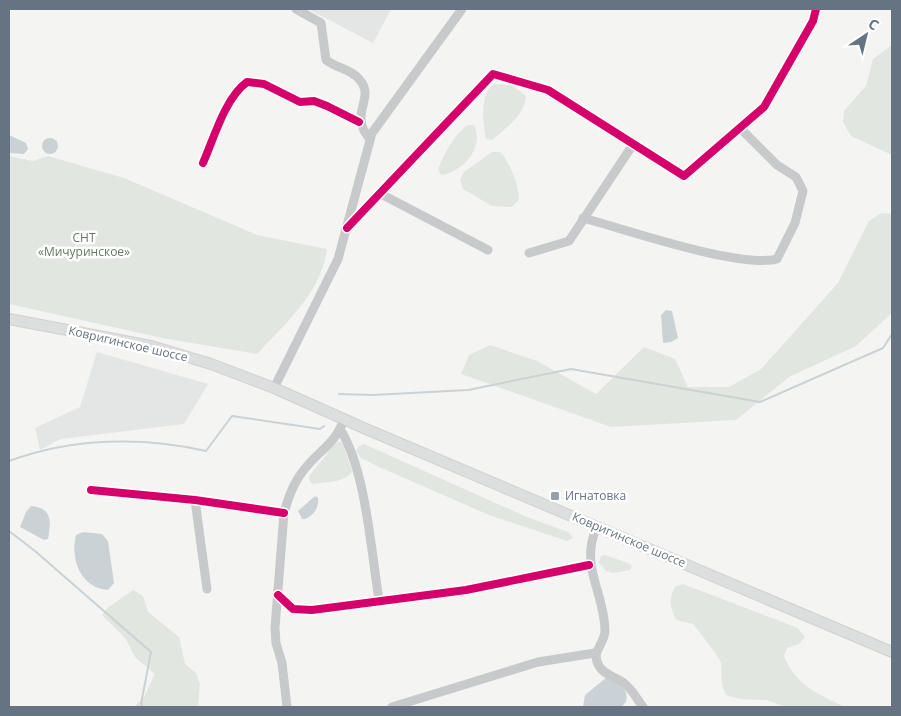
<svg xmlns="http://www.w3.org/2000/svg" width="901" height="716" viewBox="0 0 901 716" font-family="'Open Sans',sans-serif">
	<rect width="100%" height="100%" fill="#f4f4f2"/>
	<g fill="#e4e6e5">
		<path d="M308 9H391L373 43Z"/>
		<path d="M97 352 208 384 184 424 61 439 40 450 35 428 80 407Z"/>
	</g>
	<g fill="#e2e6e0">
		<path d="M892 45V155L851 136 843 122 844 111 866 86 873 59Z"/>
		<path d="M494 84 512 85 526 96C525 115 506 128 492 140L486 139C483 124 479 94 494 84Z"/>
		<path d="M468 125H474C485 147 463 172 441 175L438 169C444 154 454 134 468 125Z"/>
		<path d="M492 152H500C508 158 522 191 518 201 517 202 513 206 512 207L492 206 463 189 460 180 464 172Z"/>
		<path d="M9 156 33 161 48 156 124 178 257 235 327 249C321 293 286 323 257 354L162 338 9 304Z"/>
		<path d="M881 213 892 214V313L856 346 789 377 736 420 611 427 461 374 469 355 490 345 537 361 596 394 644 347 675 359 688 387H729L761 369 838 283 869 221Z"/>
		<path d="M340 441 343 444 352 471C345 483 325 482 313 484L310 482 309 476 335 444Z"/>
		<path d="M364 444 527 517 568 532 573 538 567 541 489 515 377 466 361 458 356 451 359 446Z"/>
		<path d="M605 555 628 563 632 566 630 570 613 573 606 571 599 562 601 556Z"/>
		<path d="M683 584 798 628 805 637 799 644 787 648 784 656C795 685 818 694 845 707H786L767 700 740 699 726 695 722 685 721 662 714 651 693 624 676 620C670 608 668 597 676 586Z"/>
		<path d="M133 590 143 596 148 612 179 637 185 664 196 673 200 684 198 707H134L144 697 155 674 135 657 126 639 102 615 109 607Z"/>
	</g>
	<g fill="#cad2d5">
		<path d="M9 135 26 143 28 149 24 154 9 153Z"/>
		<circle cx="50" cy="146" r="8"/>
		<path d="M666 310 672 311 678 338 671 342 663 343 661 315Z"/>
		<path d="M315 496 318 498C319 508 314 515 305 519H302L298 511Z"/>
		<path d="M31 506C53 508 51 523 48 539L44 540 20 527 26 512Z"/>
		<path d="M83 532 102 534 108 541 114 583 108 590C80 588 70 558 76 535Z"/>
		<path d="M607 677C617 683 630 688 626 702L621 707H583L585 695Z"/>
	</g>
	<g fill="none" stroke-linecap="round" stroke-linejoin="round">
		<g stroke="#cad2d5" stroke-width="2">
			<path d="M339 394 373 395 468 390 571 369 760 402 883 348 892 334"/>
			<path d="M9 461C71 438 143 436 206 451L232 416 320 429 324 426"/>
			<path d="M9 531 35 551 151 652 141 704 143 707"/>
		</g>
		<g stroke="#d1d1d1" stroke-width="12">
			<path id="major" d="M9 319 151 346 211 364 274 388 366 429 892 652"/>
		</g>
		<g stroke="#c8c9ca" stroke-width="9">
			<path d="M296 9 321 23 326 60C336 68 351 69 359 79 377 99 347 113 370 139"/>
			<path d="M203 163C214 138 225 98 247 82L264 84 300 102 314 101 327 106 359 122"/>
			<path d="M381 194 488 250"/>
			<path d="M583 218C625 229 740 269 777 259L795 223 803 191 796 177 777 165 740 128"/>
			<path d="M347 228 493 74 548 90 684 176 764 107 813 21 816 9"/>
			<path d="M529 253 569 241 634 143"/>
			<path d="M274 388 338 259 372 133 462 9"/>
			<path d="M340 429C366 470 371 551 379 600"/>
			<path d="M91 490 195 500 284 513"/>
			<path d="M195 500 207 589"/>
			<path d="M597 526C579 567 604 590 605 630 605 645 590 651 599 666 604 675 616 677 624 683 632 689 637 699 643 707"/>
			<path d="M278 595 293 609 312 610 466 590 589 565"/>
			<path d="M287 707 282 663 276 643 275 628 284 513C289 495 295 479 308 465 324 447 334 444 344 420"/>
			<path d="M392 707 538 662 595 653"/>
		</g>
		<use href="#major" stroke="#dddede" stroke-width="10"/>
		<g stroke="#fff" stroke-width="11">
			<g id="cycleway">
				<path d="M203 163C214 138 225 98 247 82L264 84 300 102 314 101 327 106 359 122"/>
				<path d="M347 228 493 74 548 90 684 176 764 107 813 21 816 9"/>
				<path d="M91 490 195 500 284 513"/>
				<path d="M278 595 293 609 312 610 466 590 589 565"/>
			</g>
		</g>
		<use href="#cycleway" stroke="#d6006c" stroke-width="8"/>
	</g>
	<rect fill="#97a0a9" stroke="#fff" stroke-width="2" x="550" y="491" width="10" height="10" rx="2.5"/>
	<g text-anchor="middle" stroke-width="5" stroke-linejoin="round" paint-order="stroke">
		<g font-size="12" fill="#677964" stroke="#fff">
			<text x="84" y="242">СНТ<tspan x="84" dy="14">«Мичуринское»</tspan></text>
		</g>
		<g font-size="12" fill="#657382" stroke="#fff">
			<text transform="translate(128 344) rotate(13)" y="4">Ковригинское шоссе</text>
			<text transform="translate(629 540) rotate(23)" y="4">Ковригинское шоссе</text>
		</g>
		<g font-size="12" fill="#657382" stroke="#fff" text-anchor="start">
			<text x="565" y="500">Игнатовка</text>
		</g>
	</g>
	<rect width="901" height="716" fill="none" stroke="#657382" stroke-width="20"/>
	<g transform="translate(866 35) rotate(35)" stroke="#ffffff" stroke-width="4" paint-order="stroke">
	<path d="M0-4L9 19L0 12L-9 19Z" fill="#657382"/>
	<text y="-8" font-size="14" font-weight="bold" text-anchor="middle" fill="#657382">С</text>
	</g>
</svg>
